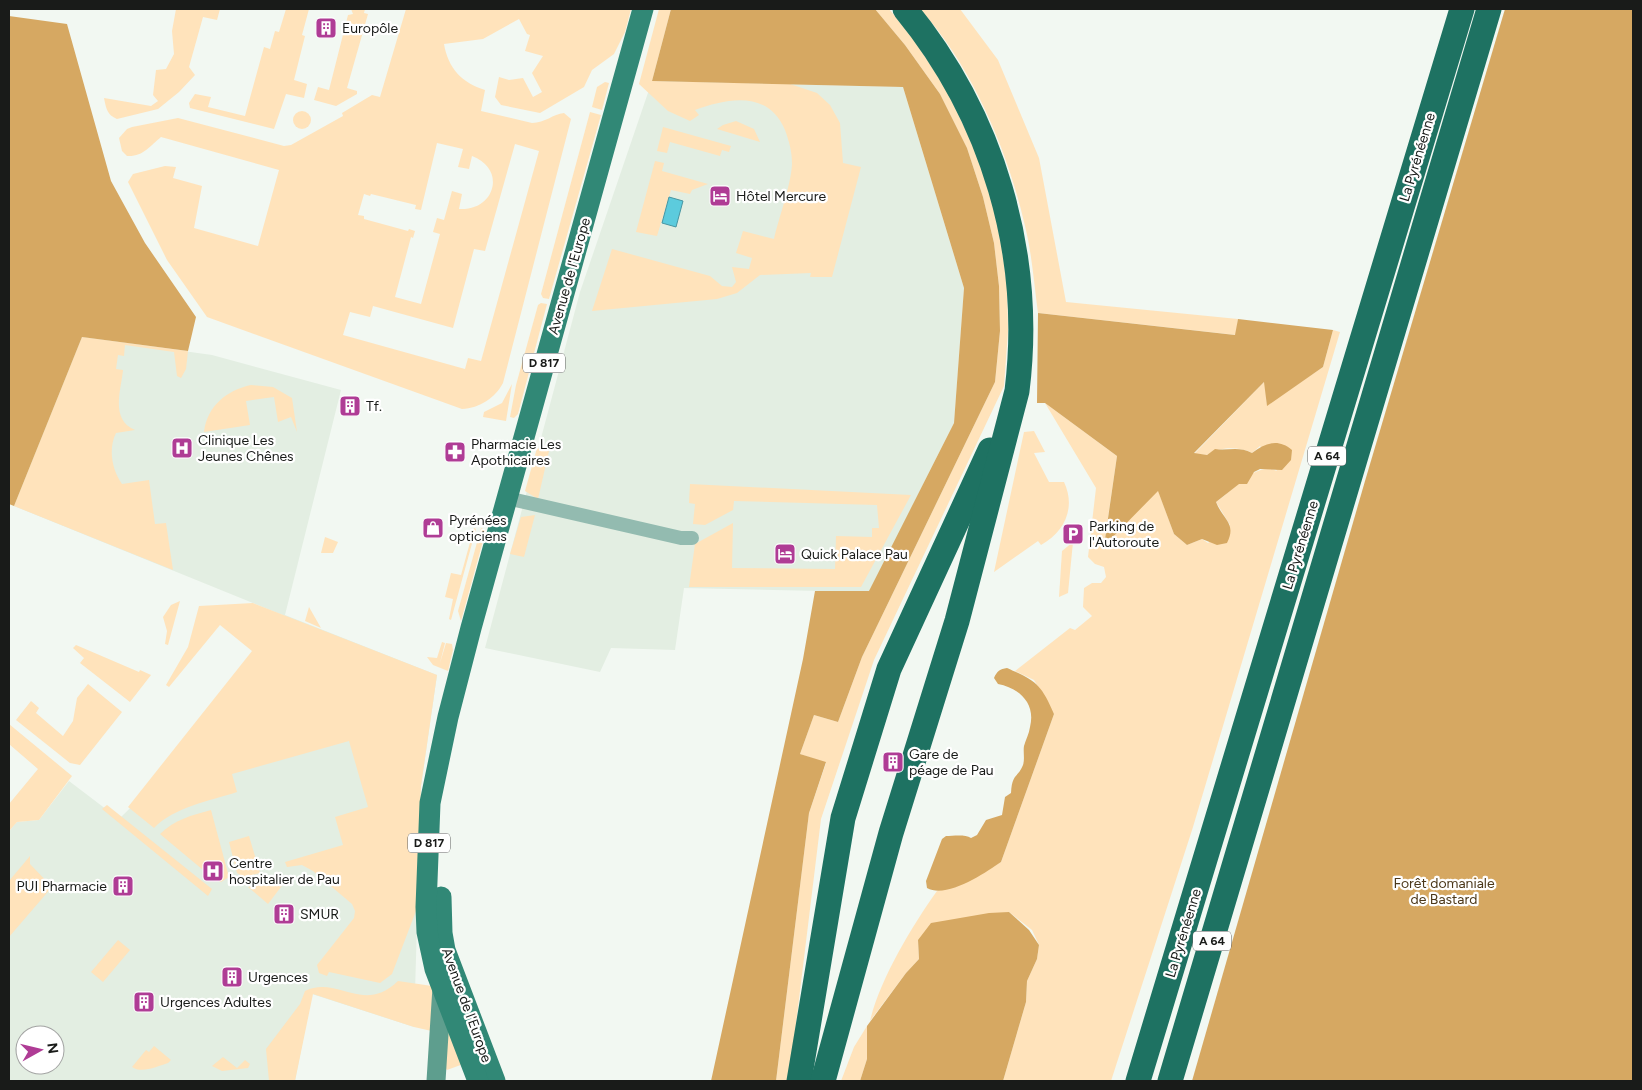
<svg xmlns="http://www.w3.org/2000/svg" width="1642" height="1090" viewBox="0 0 1642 1090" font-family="Figtree,sans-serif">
	<rect width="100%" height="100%" fill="#f2f8f2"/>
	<g fill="#e3eee2" fill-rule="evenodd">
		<path d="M652 81 903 87 964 288 954 423 869 592 684 588 675 650 611 648 600 672 485 648 580 292Z"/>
		<path d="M82 337 212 355 341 390 285 615 437 675 421 786 414 1027 312 994 295 1081H9V831L17 822 39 820 69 781 119 819 244 696 285 616 14 506ZM25 1035H55V1065H25Z"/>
	</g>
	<g fill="#ffe3bb" fill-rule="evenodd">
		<path d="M176 9H220L217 20 203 17 189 67 195 75 179 92 158 109 117 119C107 115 106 108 104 98L151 106 158 101 153 95 156 70 166 69 174 54 172 31Z"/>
		<path d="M286 9H309L302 35 305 36 294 80 307 84 304 98 286 94 274 129 190 108 189 103 195 94 211 97 208 107 245 116 264 47 270 49 275 31 279 32Z"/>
		<path d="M351 9H365L364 13 368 14 347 88 357 91V94L336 106 314 100 318 87 329 90 348 15 353 14Z"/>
		<path d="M406 9H631L625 32 614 54 592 70 584 87 540 113 501 105 495 97 499 77 509 80 523 78 533 97 542 92 532 73 543 56 525 51 530 35 527 34 519 19 483 39 444 44C448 68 462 83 485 90L481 111 532 123C545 123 553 114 564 113L571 119 503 383C495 398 480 408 462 409L207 317 167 260 128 182 133 174 165 166 176 167 173 178 202 186 194 228 258 246 279 170 161 137C150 146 143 157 127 156L122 151 119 138 127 129 132 127 178 118 284 146 291 145 343 116 342 113 372 95 380 97ZM437 143 463 149 458 167 469 169 472 156C507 169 495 211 459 209L462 194 452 191 444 220 437 218 433 232 440 234 421 304 395 297 411 237 413 238 415 231 409 229 408 231 364 219V216L358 215 364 194 370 196 371 194 416 205 415 209 421 210ZM515 144 539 151 481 361 468 358 465 369 343 335 350 312 370 317 373 306 453 328 474 249 485 251Z"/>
		<path d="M659 9H671L652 81 790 84 817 93 830 105 840 123 843 163 861 167 832 277H810L811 273 760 275 737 293 717 299 592 311 612 249 710 276 722 286 732 287 736 282 732 267 749 269 752 258 736 253 743 231 774 239C779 217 791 185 792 164 792 151 789 141 785 130 768 90 728 98 695 110L699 115 690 121 668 111 639 84Z"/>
		<path d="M875 9H889L913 38 946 89 973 145 991 195 1001 242 1007 286 1008 331 1004 386 874 660 821 819 789 1081H776L809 813 826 763 800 754 814 715 838 722 862 657 995 382 1000 331 999 286 994 243 983 197 967 148 940 94 905 45Z"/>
		<path d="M920 9H960L998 60 1039 158 1066 302 1238 319 1236 335 1038 313C1034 284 1032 254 1025 226 1008 151 972 66 920 9Z"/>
		<path d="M605 82 609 83 602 110 592 107 597 87Z"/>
		<circle cx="302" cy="120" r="9"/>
		<path d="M590 112 601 115 549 299 543 298 541 294Z"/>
		<path d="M736 121 754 129 760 142 717 129 723 125Z"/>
		<path d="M663 127 731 146 729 152 722 150 720 156 670 142 667 153 657 151Z"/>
		<path d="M655 161 664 163 662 171 708 184 692 190 690 194 671 190 657 236 636 232Z"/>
		<path d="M541 303 547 304 518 414 514 418 510 417 516 385 538 305Z"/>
		<path d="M1333 330 1340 332 1193 827 1111 1081H1003L1026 1002 1027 981 1037 959 1039 945 1032 930 1009 912 918 940 919 959 906 973 870 1021C880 979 912 926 937 891L955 887 1001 862 1054 714 1034 680 1015 671 1070 628 1075 630 1092 616 1083 607 1084 588 1092 583H1101L1106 577 1104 567 1095 564 1088 557 1096 488 1045 403 1117 456 1104 545 1158 490 1174 534 1187 545 1202 539 1208 543 1230 525 1216 502C1233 491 1255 461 1277 471L1260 446 1252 453C1239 446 1217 447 1207 455L1194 454 1265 381 1267 405 1323 367Z"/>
		<path d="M82 337 188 351 186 369 181 378 177 376 174 352 125 345 124 356 118 355 116 369 123 370C121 391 110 419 135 430L116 433C108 449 112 470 122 484L149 480 155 524 166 523 173 570 14 506Z"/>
		<path d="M512 384 506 421 483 417 484 412 502 403Z"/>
		<path d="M251 385 273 387 292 398 297 432 291 417 278 422 274 397 246 401 250 425 204 432C207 406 227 390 251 385Z"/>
		<path d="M1034 431 1045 452 1034 453 1049 482H1064C1076 507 1065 532 1041 545L1038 541 994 572 1024 432Z"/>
		<path d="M537 448 549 451 538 499 525 491Z"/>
		<path d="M690 484 911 495 861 587H689L695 544 733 523 732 568 835 569 836 536 872 537V528H879L877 505 734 501 733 510 705 525 693 524 695 504 689 503Z"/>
		<path d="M535 515 524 557 510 554 521 517Z"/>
		<path d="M474 528 476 529 451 620 449 619 453 599 445 597 451 573 461 575Z"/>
		<path d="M481 528 486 530 461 621 458 611Z"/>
		<path d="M325 537 338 542 333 553H321Z"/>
		<path d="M1073 542 1068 593 1059 597 1062 551Z"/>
		<path d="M180 601 168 645 165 644 167 631 163 617 171 605Z"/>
		<path d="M253 603 437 675 421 786 416 911 392 974 380 983 329 972 327 976 319 973 317 965 354 918 355 911 352 904 313 871 302 865 287 867 285 862 343 845 335 817 368 807 349 741 232 774 237 792C210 801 174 807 154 828L128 807 252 651 220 625 169 687 166 685 188 647 199 606Z"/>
		<path d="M309 607 321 628 305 621Z"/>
		<path d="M442 642 445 643 440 663 446 643 452 644 453 650 448 671 433 665 427 657 437 658Z"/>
		<path d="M76 645 139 672 140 670 151 675 130 702 80 663 84 658 73 648Z"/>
		<path d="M88 684 122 712 80 765 70 763 16 720 31 701 39 708 36 713 63 736 73 721 77 698Z"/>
		<path d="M9 724 72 776 39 820 17 822 9 831V804L38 769 9 744Z"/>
		<path d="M107 805 212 889 208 896 102 809Z"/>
		<path d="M211 810 229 877 221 882 215 880 160 834C174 820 192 815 211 810Z"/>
		<path d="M249 836 260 873 244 877 237 873 229 842Z"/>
		<path d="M30 856V864L52 887 9 937V881Z"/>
		<path d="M282 879 284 883 268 904 248 887Z"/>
		<path d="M118 940 130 950 103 982 91 972Z"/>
		<path d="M398 981 432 986 436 1032 414 1027 313 994 295 1081H269L266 1049 300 1004 305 991C337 975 363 1015 398 981Z"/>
		<path d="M446 1023 466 1063 447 1070 446 1069Z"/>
		<path d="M867 1026V1059L860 1081H841L854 1047Z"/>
		<path d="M154 1046 171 1060 168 1063C158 1066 142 1074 132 1067L146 1050 149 1052Z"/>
		<path d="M223 1057 237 1068 245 1060 250 1064 248 1068 222 1071 212 1066Z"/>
	</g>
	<g fill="#d6a862">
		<path d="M671 9H875L905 45 940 94 967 148 983 197 994 243 999 286 1000 331 995 382 862 657 838 722 814 715 800 754 826 762 809 813 776 1081H711L803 659 815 591H869L954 423 964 288 903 87 652 81Z"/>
		<path d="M1505 9H1633V1081H1192L1365 481Z"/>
		<path d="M9 16 67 24 111 181 145 243 196 317 188 351 82 337 14 506 9 504Z"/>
		<path d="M1038 313 1235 335 1238 319 1333 330 1323 367 1267 406 1264 382 1194 453 1207 455 1215 449C1228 451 1239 446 1252 453 1265 443 1278 438 1292 450L1291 460 1282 470 1260 469 1254 472 1247 484H1239L1216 502C1223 520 1237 523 1227 543L1217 545 1202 539 1187 545 1174 534 1158 491 1104 546 1117 456 1045 403H1037Z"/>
		<path d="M1007 668C1036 681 1041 684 1054 714L1001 862C985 873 947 899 927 888L926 881 942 839 946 836C953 836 965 834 971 838L977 835 986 820 1002 815 1005 797 1011 793C1012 773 1018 778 1023 765 1025 759 1023 752 1024 746 1026 739 1029 734 1030 727 1036 703 1019 688 998 684L994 678C997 671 1000 669 1007 668Z"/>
		<path d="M1009 912 1029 930 1039 945 1037 959 1027 981 1026 1002 1003 1081H860L867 1059V1026L906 973 919 959 918 940 931 923 989 913Z"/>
	</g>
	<path fill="#5ccbdd" stroke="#4896a2" d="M669 197 683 201 676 227 662 223Z"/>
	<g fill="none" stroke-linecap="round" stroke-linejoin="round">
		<path stroke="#93bbb0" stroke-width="14" d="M507 498 681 538H692"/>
		<path stroke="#5e9e8e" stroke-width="19" d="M436 1081 442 987"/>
		<g stroke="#318876" stroke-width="21">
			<path d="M441 897 442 933 445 950 495 1081"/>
			<path d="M478 1081 435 969 427 932 426 907 430 803 448 717 471 628 643 9"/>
		</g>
		<g stroke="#1e7262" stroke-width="25">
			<path d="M799 1081 843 818 889 669 990 450"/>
			<path d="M823 1081 891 833 957 621 1017 391C1034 254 993 116 905 9"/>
			<path d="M1138 1081 1462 9"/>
			<path d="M1170 1081 1489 9"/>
		</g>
	</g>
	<defs>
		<g id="building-square" transform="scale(1.125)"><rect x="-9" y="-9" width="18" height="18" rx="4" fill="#af3c95" stroke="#fff"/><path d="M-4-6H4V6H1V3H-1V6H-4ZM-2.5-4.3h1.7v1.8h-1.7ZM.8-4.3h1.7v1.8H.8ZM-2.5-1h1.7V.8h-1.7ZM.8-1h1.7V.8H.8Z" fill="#fff"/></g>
		<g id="hotel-square" transform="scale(1.125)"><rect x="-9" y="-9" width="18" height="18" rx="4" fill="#af3c95" stroke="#fff"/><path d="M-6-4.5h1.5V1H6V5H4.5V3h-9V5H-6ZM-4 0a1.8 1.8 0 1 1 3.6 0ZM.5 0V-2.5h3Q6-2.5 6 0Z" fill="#fff"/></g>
		<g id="hospital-square" transform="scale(1.125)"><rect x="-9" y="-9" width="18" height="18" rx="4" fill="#af3c95" stroke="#fff"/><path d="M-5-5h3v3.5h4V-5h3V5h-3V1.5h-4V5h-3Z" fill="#fff"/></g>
		<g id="pharmacy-square" transform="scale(1.125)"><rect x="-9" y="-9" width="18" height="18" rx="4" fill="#af3c95" stroke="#fff"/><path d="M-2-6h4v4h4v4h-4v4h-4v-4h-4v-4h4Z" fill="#fff"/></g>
		<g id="shop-square" transform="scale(1.125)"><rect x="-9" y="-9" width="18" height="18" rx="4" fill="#af3c95" stroke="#fff"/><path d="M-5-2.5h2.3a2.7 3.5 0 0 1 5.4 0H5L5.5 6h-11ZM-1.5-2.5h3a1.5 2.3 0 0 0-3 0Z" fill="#fff"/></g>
		<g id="parking-square" transform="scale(1.125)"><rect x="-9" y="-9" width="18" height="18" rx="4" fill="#af3c95" stroke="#fff"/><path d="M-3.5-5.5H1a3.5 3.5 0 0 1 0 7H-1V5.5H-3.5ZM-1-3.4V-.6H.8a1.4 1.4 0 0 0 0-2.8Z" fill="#fff"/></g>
	</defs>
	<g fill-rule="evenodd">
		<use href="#building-square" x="326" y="28"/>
		<use href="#hotel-square" x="720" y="196"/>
		<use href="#building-square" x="350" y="406"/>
		<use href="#hospital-square" x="182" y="448"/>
		<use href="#pharmacy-square" x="455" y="452"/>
		<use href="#shop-square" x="433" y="528"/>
		<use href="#parking-square" x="1073" y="534"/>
		<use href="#hotel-square" x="785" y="554"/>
		<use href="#building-square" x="893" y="762"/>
		<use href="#hospital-square" x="213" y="871"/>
		<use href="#building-square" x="123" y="886"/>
		<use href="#building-square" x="284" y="914"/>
		<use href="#building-square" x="232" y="977"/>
		<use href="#building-square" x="144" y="1002"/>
	</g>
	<g text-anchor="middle" stroke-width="4.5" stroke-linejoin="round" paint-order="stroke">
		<g fill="#fff" stroke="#5e5f5e" stroke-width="1">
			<rect x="523" y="353.5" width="42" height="19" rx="4"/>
			<rect x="1308" y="446.5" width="38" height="19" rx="4"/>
			<rect x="408" y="833.5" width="42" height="19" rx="4"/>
			<rect x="1193" y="931.5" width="38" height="19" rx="4"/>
		</g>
		<g font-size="12" font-weight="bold" fill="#191b19">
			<text x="544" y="367">D 817</text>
			<text x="1327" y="460">A 64</text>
			<text x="429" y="847">D 817</text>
			<text x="1212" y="945">A 64</text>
		</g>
		<g font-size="14" fill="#191b19" stroke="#fff" text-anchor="start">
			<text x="342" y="33">Europôle</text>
			<text x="736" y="201">Hôtel Mercure</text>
			<text x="366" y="411">Tf.</text>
			<text x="198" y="445">Clinique Les<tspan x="198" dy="16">Jeunes Chênes</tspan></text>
			<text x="471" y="449">Pharmacie Les<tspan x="471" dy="16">Apothicaires</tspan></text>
			<text x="449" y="525">Pyrénées<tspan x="449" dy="16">opticiens</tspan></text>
			<text x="1089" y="531">Parking de<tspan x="1089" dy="16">l'Autoroute</tspan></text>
			<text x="801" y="559">Quick Palace Pau</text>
			<text x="909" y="759">Gare de<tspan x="909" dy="16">péage de Pau</tspan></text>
			<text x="229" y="868">Centre<tspan x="229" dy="16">hospitalier de Pau</tspan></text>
			<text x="107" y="891" text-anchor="end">PUI Pharmacie</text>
			<text x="300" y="919">SMUR</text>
			<text x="248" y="982">Urgences</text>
			<text x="160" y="1007">Urgences Adultes</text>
		</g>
		<g font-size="14" fill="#191b19" stroke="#fff">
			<text transform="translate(1417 157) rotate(-73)" y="5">La Pyrénéenne</text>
			<text transform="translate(569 276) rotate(-74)" y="5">Avenue de l'Europe</text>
			<text transform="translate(1300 545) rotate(-73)" y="5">La Pyrénéenne</text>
			<text transform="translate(1183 933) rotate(-73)" y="5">La Pyrénéenne</text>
			<text transform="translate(467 1005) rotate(70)" y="5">Avenue de l'Europe</text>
		</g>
		<g font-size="14" fill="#4b3719" stroke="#fff">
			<text x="1444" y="888">Forêt domaniale<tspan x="1444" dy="16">de Bastard</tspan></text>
		</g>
	</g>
	<rect width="1642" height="1090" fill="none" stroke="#191b19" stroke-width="20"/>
	<g transform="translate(40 1050) rotate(82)"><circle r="24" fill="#ffffff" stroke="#a3a4a3"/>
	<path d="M0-4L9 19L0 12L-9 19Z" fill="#af3c95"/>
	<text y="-8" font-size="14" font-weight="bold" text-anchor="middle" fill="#191b19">N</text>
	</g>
</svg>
